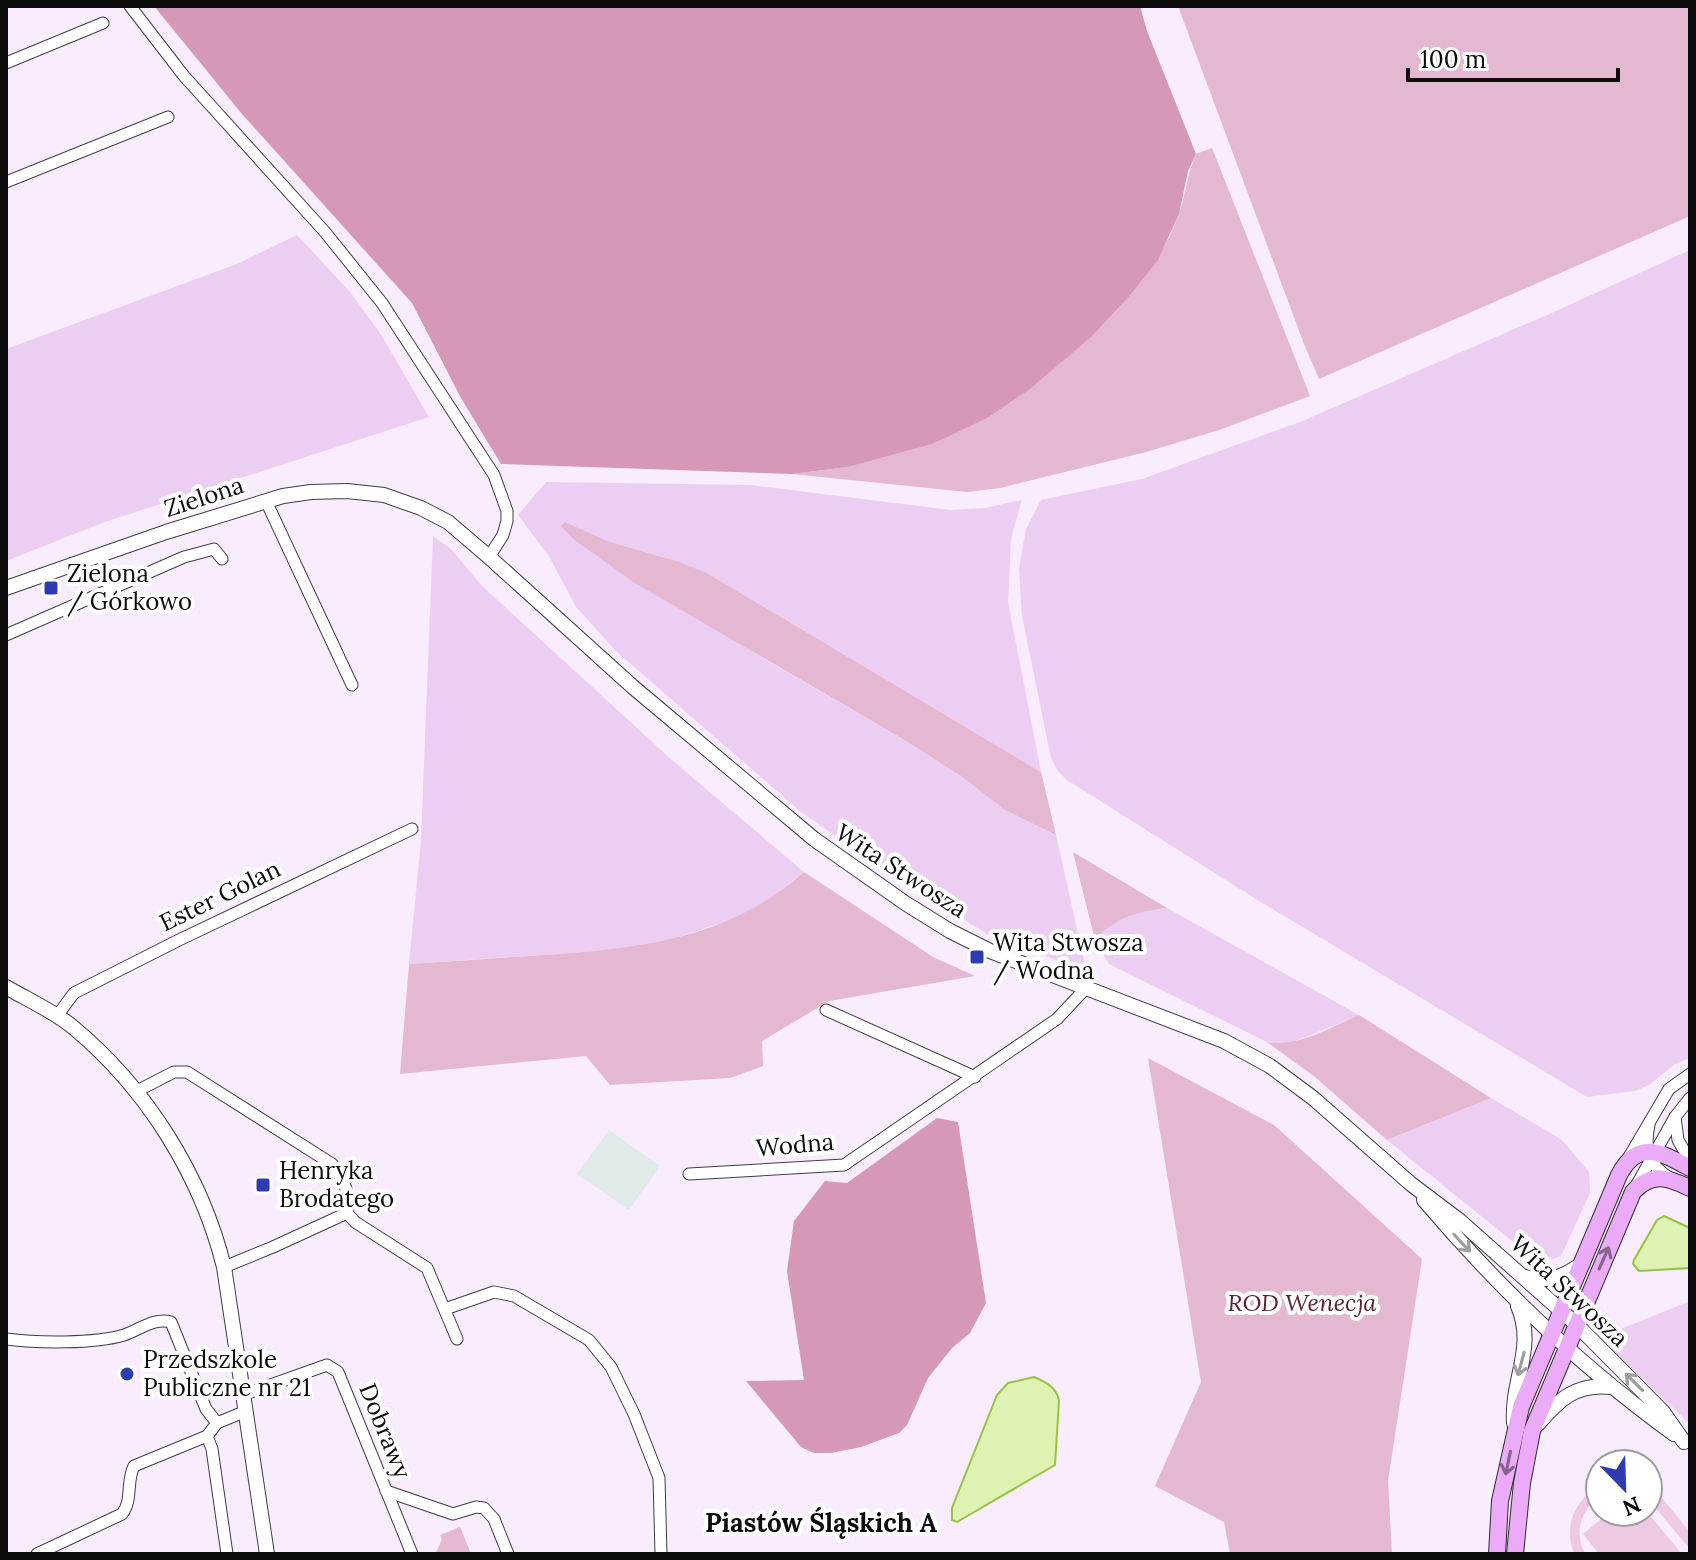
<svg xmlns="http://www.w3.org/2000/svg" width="1696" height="1560" viewBox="0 0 1696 1560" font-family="Lora,serif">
	<rect width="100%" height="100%" fill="#f9ecfe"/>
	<path fill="#e0eae8" d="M609 1130 660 1166 629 1210 577 1174Z"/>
	<g fill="#eccef2">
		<path d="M297 235 350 292 380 333 429 417 105 522 6 561V349L237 264Z"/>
		<path d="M1690 250V1058L1675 1064 1649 1085 1635 1091 1587 1097 1259 901 1067 780 1057 770 1051 758 1022 616 1019 569 1026 529 1041 500 1142 479 1300 422 1556 311Z"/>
		<path d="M546 482 750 485 950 510 985 508 1022 500 1011 538 1008 602 1041 772 707 573 680 562 610 542 565 522 573 539 766 660 901 738 961 776 1005 810 1056 835 1085 965H1069L987 934 891 874 801 812 617 652 576 607 550 558 518 515Z"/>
		<path d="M433 536 451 549 482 586 673 761 804 872 770 899 736 918 664 942 641 947 585 952 409 964 421 840Z"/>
		<path d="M1167 908 1359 1015 1294 1042 1280 1044 1267 1042 1109 964 1095 940 1106 928 1121 918 1146 910Z"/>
		<path d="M1491 1098 1562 1140 1589 1172 1590 1193 1561 1256 1553 1259 1531 1253 1517 1245 1387 1140Z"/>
		<path d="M1690 1301V1424L1611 1349 1615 1344 1606 1335Z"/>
	</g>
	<g fill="#e5b8d2">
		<path d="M1178 6H1690V216L1319 379 1304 344Z"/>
		<path d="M1212 148 1310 396 1219 430 1146 452 1000 488 967 492 792 474 847 467 1132 293C1151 269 1168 245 1178 216 1186 196 1187 174 1196 154Z"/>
		<path d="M565 522 610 542 680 562 707 573 1041 772 1056 835 1005 810 961 776 901 738 635 583 573 539 561 526Z"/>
		<path d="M1073 852 1167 908C1138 911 1114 918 1095 940Z"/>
		<path d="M804 872 933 957 975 976 829 1001 762 1041 763 1066 730 1078 610 1085 586 1056 400 1074 409 964C454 961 498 958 543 955 640 949 729 939 804 872Z"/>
		<path d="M1359 1015 1491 1098 1387 1140 1315 1077 1267 1042C1298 1048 1330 1027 1359 1015Z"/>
		<path d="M1148 1058 1274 1125 1422 1259 1388 1481 1392 1554H1230L1224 1522 1155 1486 1201 1382Z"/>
		<path d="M460 1527 471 1554H435L442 1540 440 1535Z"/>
	</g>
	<g fill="#d598b7">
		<path d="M154 6H1140L1147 31 1196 154 1188 171 1179 214 1158 260 1132 293 1092 336 1030 389 987 418 932 444 847 467 792 474 501 464 461 398 412 303 242 114Z"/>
		<path d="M937 1118 958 1122 986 1303 970 1333 952 1348 928 1378 907 1425 899 1433 861 1447 831 1453H814L801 1447 746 1381 804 1380 787 1271 794 1221 825 1181 847 1183Z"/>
	</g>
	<g fill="#edc9e3">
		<path d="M1648 1481 1690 1532V1549L1648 1499Z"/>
		<path d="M1600 1485V1496C1580 1511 1574 1532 1585 1554H1574C1563 1525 1575 1500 1600 1485Z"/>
		<path d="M1610 1512H1647L1682 1554H1599L1583 1534Z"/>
	</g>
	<g fill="#def2b4" stroke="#97c440" stroke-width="2">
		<path d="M1664 1216 1690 1228V1268L1639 1271 1633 1264 1634 1260 1657 1220Z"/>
		<path d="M1034 1377C1046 1382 1056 1387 1059 1400L1055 1465 957 1522 952 1520V1508L997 1395 1008 1383Z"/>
	</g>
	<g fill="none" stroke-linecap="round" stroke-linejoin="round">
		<g stroke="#3f3f3f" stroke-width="13">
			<g id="minor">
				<path d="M130 6 184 76 325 232 382 303 494 475 507 511V521L503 535 489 557"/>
				<path d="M6 63 103 23"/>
				<path d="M6 182 168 117"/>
				<path d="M266 501 352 685"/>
				<path d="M6 635 184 557 214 549 222 559"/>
				<path d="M826 1010 975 1077"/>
				<path d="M57 1016 74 993 179 940 412 829"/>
				<path d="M135 1092 174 1072H187L332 1164C343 1179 352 1195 347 1213"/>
				<path d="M1675 1117 1678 1140 1690 1161"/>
				<path d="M1649 1125C1644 1149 1648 1165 1670 1178"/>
				<path d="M1626 1162 1669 1089 1690 1074"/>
				<path d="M689 1174 844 1165 1057 1019 1086 988"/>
				<path d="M1636 1186 1675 1117 1690 1098"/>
				<path d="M224 1267 273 1247 347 1213 355 1222 427 1268 457 1339"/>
				<path d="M445 1309 494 1292 514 1296 589 1340 611 1367 634 1414 659 1478 661 1554"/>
				<path d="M6 1339C37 1343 94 1344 124 1335 139 1330 155 1317 171 1322L206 1409 217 1423"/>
				<path d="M245 1394 327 1365 338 1372 412 1554"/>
				<path d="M207 1436 212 1449 227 1554"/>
				<path d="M386 1491 453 1514 476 1507 484 1508 494 1519 508 1554"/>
				<path d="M37 1554 122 1514C133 1500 126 1481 134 1466L207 1436 217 1423 246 1411"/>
			</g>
		</g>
		<g stroke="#3f3f3f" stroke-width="16">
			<g id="tertiary">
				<path d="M6 588 166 532 283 496 311 492 347 491 384 495 421 508 448 522 489 557 633 687 814 839 905 903 950 931 990 951 1224 1041 1270 1066 1313 1098 1411 1184 1460 1221 1576 1324 1663 1412 1684 1442"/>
				<path d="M6 987C28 1000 54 1011 74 1028 147 1089 201 1175 224 1267L267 1554"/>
				<path d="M1424 1200C1498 1287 1581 1367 1674 1434"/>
				<path d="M1525 1277C1549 1283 1564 1277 1583 1263"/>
				<path d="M1514 1423C1511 1379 1536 1348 1518 1306"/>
				<path d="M1538 1424C1559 1399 1577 1383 1611 1387"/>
			</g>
		</g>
		<g stroke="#2e2e2e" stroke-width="18">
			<g id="secondary">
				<path d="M1497 1554 1500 1501 1521 1407 1619 1175C1638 1138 1662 1153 1690 1168"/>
				<path d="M1515 1554 1522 1483 1532 1431 1633 1192C1652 1172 1667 1177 1690 1188"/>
			</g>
		</g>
		<use href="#minor" stroke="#fff" stroke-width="11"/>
		<use href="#tertiary" stroke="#fff" stroke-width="14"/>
		<use href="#secondary" stroke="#ecabf9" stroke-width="16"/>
	</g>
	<defs><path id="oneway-shaft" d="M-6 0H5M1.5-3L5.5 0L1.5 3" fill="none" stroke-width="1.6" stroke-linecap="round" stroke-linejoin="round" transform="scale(2)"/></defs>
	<g stroke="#9e9e9e">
		<use href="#oneway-shaft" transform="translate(1462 1243) rotate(47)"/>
		<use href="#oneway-shaft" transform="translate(1521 1364) rotate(105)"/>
		<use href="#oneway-shaft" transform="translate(1634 1382) rotate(-135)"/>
	</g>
	<g stroke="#87638e">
		<use href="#oneway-shaft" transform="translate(1604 1258) rotate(-66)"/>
		<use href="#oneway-shaft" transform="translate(1508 1463) rotate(102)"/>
	</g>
	<g fill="#2e3cb2" stroke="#fff" stroke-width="3">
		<rect x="43" y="580" width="16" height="16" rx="4"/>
		<rect x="969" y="949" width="16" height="16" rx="4"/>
		<rect x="255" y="1177" width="16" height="16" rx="4"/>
		<circle cx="127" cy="1374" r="8"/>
	</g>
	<g text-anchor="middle" stroke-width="8" stroke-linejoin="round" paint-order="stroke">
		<g font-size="24" fill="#0c0c0c" stroke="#fff">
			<text transform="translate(204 497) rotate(-18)" y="8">Zielona</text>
			<text transform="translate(901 871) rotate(33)" y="8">Wita Stwosza</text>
			<text transform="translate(220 896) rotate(-26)" y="8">Ester Golan</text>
			<text transform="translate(795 1145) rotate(-5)" y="8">Wodna</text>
			<text transform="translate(1569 1291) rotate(43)" y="8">Wita Stwosza</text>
			<text transform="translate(385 1431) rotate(68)" y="8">Dobrawy</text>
		</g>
		<g font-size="24" fill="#0c0c0c" stroke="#fff" text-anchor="start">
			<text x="67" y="582">Zielona<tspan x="67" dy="28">/ Górkowo</tspan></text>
			<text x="993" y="951">Wita Stwosza<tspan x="993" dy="28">/ Wodna</tspan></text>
			<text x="279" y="1179">Henryka<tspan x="279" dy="28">Brodatego</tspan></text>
			<text x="143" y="1368">Przedszkole<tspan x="143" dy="28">Publiczne nr 21</tspan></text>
		</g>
		<g font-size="24" font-style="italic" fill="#5e2131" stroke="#fff">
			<text x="1302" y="1311">ROD Wenecja</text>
		</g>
		<g font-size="26" font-weight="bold" fill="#0c0c0c" stroke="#fff">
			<text x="821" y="1532">Piastów Śląskich A</text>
		</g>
	</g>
	<rect width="1696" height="1560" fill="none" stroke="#0c0c0c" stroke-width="16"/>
	<g transform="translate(1624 1488) rotate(157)"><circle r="38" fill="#ffffff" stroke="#9e9e9e" stroke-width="2"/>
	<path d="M0-6L14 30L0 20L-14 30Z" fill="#2e3cb2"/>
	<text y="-12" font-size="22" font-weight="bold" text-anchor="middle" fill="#0c0c0c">N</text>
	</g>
	<path d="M1408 68v12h210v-12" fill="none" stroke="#0c0c0c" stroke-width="4"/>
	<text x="1420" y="68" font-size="24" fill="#0c0c0c" stroke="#ffffff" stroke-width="6" paint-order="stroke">100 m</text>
</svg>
